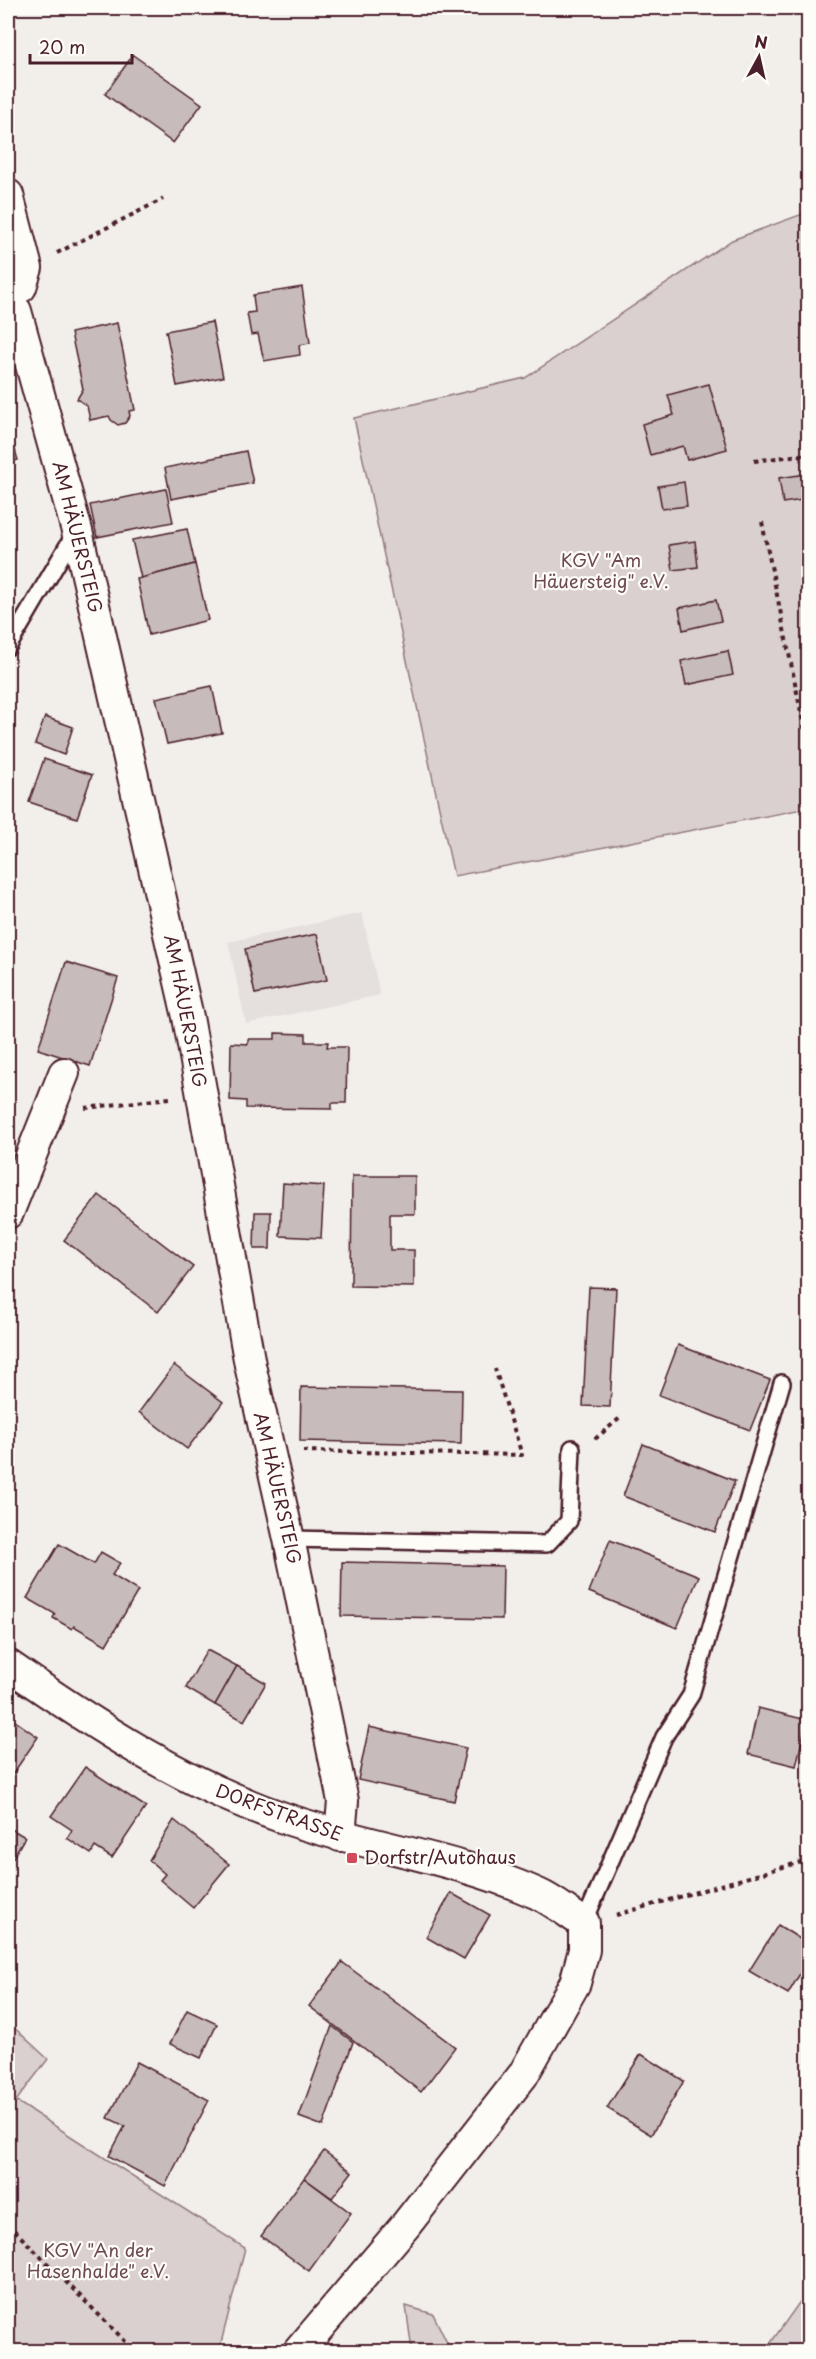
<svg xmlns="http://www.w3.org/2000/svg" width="816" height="2359" viewBox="0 0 816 2359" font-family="'Playpen Sans',sans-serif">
	<rect width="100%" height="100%" fill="#f2efeb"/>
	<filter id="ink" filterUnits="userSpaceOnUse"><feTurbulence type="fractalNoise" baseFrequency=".0167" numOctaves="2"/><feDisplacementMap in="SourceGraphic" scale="12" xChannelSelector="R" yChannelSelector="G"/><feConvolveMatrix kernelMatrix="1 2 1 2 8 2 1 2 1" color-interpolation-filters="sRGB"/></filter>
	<g filter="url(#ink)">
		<path fill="#e5dfdd" d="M362 913 380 995 246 1024 228 942Z"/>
		<g fill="#d9d0cf" stroke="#92787d" stroke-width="1.5">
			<path d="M808 212V808L454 876 354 418 525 378 732 240Z"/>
			<path d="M8 2022 48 2059 16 2101 245 2248 219 2351H8Z"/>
			<path d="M808 2290V2351H765Z"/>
			<path d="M406 2306 433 2314 451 2351H412Z"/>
		</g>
		<g fill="#c8bbbb" stroke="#4a1f2b" stroke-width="1.5">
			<path d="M133 55 202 104 173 143 105 94Z"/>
			<path d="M302 287 310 343 299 345 300 355 264 361 258 334 251 335 247 313 255 312 253 295Z"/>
			<path d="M212 322 223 377 177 386 166 331Z"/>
			<path d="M117 323 135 410 129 411 130 416 125 423 118 425 111 420 109 416 90 420 87 406 77 399 83 389 71 333Z"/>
			<path d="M709 384 727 449 687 460 683 446 650 455 642 424 674 415 668 395Z"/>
			<path d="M8 427 18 460 8 463Z"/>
			<path d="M246 451 253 483 171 499 165 468Z"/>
			<path d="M806 474 808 499 783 503 779 478Z"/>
			<path d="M684 482 687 506 662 509 658 486Z"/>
			<path d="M166 489 173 522 97 537 90 505Z"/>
			<path d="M187 529 195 564 141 578 132 540Z"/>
			<path d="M695 541 698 567 673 570 669 545Z"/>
			<path d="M195 564 208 620 149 635 137 579Z"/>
			<path d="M808 583V607L806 608 803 584Z"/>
			<path d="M716 600 721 621 683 630 679 608Z"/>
			<path d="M728 651 733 675 686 685 681 661Z"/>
			<path d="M212 686 222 733 167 744 156 698Z"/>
			<path d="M45 717 73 727 64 755 35 744Z"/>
			<path d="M44 759 92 775 77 818 29 802Z"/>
			<path d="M317 934 327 980 255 994 245 949Z"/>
			<path d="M66 962 118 978 90 1066 38 1049Z"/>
			<path d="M275 1033 306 1034V1042H328L327 1047H347L346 1103H332V1109L246 1108V1101L230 1100 231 1043 248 1044V1039H275Z"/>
			<path d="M352 1176H415V1214H390V1250H414V1287L351 1286Z"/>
			<path d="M283 1183 324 1186 321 1238 280 1236Z"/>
			<path d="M99 1195 193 1267 158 1312 64 1240Z"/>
			<path d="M255 1212H271L270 1249H254Z"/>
			<path d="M589 1287 616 1288 610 1407 583 1406Z"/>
			<path d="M678 1345 770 1380 750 1430 659 1395Z"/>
			<path d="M174 1365 223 1402 187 1449 139 1412Z"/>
			<path d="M301 1387 462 1390 461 1444 300 1441Z"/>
			<path d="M643 1444 735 1481 715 1532 623 1496Z"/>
			<path d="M610 1540 699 1576 677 1628 589 1592Z"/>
			<path d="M59 1544 94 1564 101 1552 120 1563 112 1575 138 1591 106 1645 74 1626 72 1629 53 1618 55 1614 27 1598Z"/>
			<path d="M342 1562 503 1566 502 1619 341 1616Z"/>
			<path d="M207 1650 237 1666 215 1705 186 1688Z"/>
			<path d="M237 1666 266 1683 244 1721 215 1705Z"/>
			<path d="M758 1708 807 1720 796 1766 748 1754Z"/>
			<path d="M8 1716 38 1737 8 1781Z"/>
			<path d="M369 1727 466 1748 454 1801 358 1780Z"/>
			<path d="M85 1767 146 1807 112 1858 95 1847 91 1854 67 1838 72 1830 51 1816Z"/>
			<path d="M174 1820 229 1864 193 1908 160 1880 165 1874 149 1860Z"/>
			<path d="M8 1827 25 1837 8 1866Z"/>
			<path d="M451 1893 490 1915 464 1959 426 1937Z"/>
			<path d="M778 1925 808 1944V1960L788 1994 749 1971Z"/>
			<path d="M342 1962 455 2047 421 2092 309 2006Z"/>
			<path d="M187 2010 217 2024 201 2058 170 2044Z"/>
			<path d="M332 2026 353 2042 323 2126 299 2117Z"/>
			<path d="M641 2054 684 2081 651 2135 607 2108Z"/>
			<path d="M137 2062 209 2100 165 2186 109 2156 125 2126 108 2118Z"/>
			<path d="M324 2151 352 2172 332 2198 304 2178Z"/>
			<path d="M304 2178 351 2213 309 2271 261 2236Z"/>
		</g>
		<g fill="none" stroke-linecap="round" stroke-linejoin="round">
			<g stroke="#4a1f2b" stroke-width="20">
				<g id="lane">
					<path d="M8 647 75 533"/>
					<path d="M289 1539 547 1544 569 1521 572 1448"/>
					<path d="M584 1923 664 1737 691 1695 782 1383"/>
				</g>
			</g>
			<g stroke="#4a1f2b" stroke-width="34">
				<g id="street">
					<path d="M8 195 27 268 21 287"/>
					<path d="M16 311 77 531 188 1017 250 1365 289 1539 343 1801 340 1836"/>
					<path d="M8 1213 64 1073"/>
					<path d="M8 1665C93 1724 183 1783 281 1817 366 1847 456 1857 538 1894 554 1901 569 1914 584 1923V1950L575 1983 523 2075 405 2226 298 2352"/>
				</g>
			</g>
			<g stroke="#4a1f2b" stroke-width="4" stroke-dasharray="4.5 4.5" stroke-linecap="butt">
				<path d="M57 253 163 199"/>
				<path d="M754 461 808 454"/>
				<path d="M762 522 808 746"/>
				<path d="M85 1108 170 1098"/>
				<path d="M595 1439 620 1418"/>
				<path d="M303 1451 522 1455 495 1369"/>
				<path d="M616 1915 808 1860"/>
				<path d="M8 2224 136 2352"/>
			</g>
			<use href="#lane" stroke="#fdfcf7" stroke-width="15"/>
			<use href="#street" stroke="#fdfcf7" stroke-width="30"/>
		</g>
	</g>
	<rect fill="#d1495b" stroke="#fdfcf7" stroke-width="2" x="346" y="1852" width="12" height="12" rx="3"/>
	<g text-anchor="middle" stroke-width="4.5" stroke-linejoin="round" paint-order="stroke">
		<g font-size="18" fill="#4a1f2b" stroke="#fdfcf7">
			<text transform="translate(77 537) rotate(76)" y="6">AM HÄUERSTEIG</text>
			<text transform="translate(185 1011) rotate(79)" y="6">AM HÄUERSTEIG</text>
			<text transform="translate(277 1488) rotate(77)" y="6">AM HÄUERSTEIG</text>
			<text transform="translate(279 1813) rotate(20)" y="6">DORFSTRASSE</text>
		</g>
		<g font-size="18" fill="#6e4b54" stroke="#fdfcf7">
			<text x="601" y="567">KGV "Am<tspan x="601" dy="21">Häuersteig" e.V.</tspan></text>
			<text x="98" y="2257">KGV "An der<tspan x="98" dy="21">Hasenhalde" e.V.</tspan></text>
		</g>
		<g font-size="18" fill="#4a1f2b" stroke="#fdfcf7" text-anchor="start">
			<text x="364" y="1864">Dorfstr/Autohaus</text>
		</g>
	</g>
	<rect width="816" height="2359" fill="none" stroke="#fdfcf7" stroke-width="30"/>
	<rect x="15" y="15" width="786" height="2329" fill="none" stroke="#4a1f2b" stroke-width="2" filter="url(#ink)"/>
	<g transform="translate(759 57) rotate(8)" stroke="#fdfcf7" stroke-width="4.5" paint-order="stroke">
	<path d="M0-4.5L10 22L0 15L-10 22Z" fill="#4a1f2b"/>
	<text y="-9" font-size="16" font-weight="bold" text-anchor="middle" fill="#4a1f2b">N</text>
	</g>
	<path d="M30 54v9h102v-9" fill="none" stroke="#4a1f2b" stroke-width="3"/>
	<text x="39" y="54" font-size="18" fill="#4a1f2b" stroke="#fdfcf7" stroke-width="4.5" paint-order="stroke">20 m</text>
</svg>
